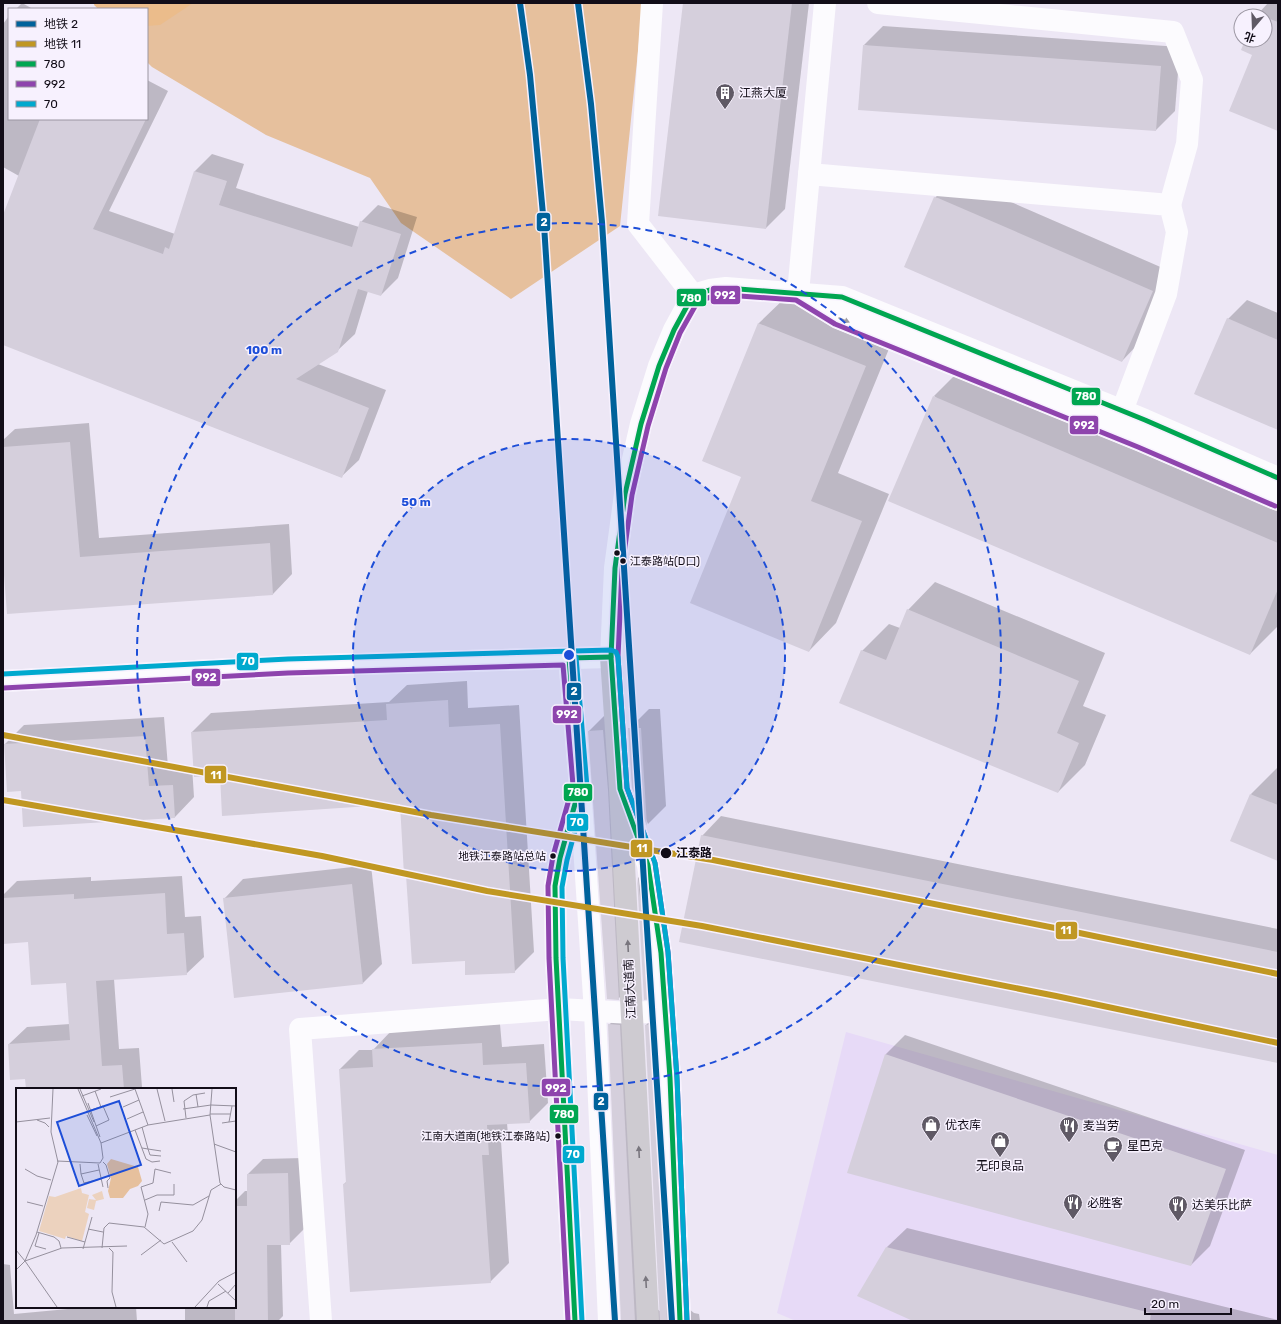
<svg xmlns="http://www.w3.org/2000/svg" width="1281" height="1324" viewBox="0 0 1281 1324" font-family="Rubik,'Noto Sans SC',sans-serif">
	<rect width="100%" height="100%" fill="#ede7f5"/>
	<path fill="#e7daf7" d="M846 1032 1278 1155V1321H796L777 1313Z"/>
	<path fill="#e6c09d" d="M93 3H643L620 226 511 299 401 223 370 178 266 135 152 67 147 62V9H98Z"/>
	<path fill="#ebbc8b" d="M95 3H193L160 25 147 26V9H99L94 5Z"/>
	<g fill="#0003">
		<path d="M22 3 33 9H16Z"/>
		<path d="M684 3H809L785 209 766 228Z"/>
		<path d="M1268 3H1278V130L1254 54 1246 40H1265V16H1256Z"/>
		<path d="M9 16V119H147V80L168 91 109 211 175 234 195 171 212 154 244 164 236 188 359 227 361 222 378 205 417 217 398 278 381 295 368 291 355 334 337 351 318 364 386 390 359 460 341 477 3 344V218L19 176 3 167V24Z"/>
		<path d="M883 26 1180 47 1175 111 1156 130 864 45Z"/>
		<path d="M954 178 958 179 1172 272 1141 341 1122 361 935 198Z"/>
		<path d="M787 296 893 339 838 473 889 494 836 623 809 651 742 476 704 461 759 323Z"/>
		<path d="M1247 300 1278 313V429L1228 319Z"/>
		<path d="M961 369 1278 504V624L1277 627 1250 654 934 396Z"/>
		<path d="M89 423 99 538 289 524 292 574 273 594 8 613 3 549V440L15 429Z"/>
		<path d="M935 582 1105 653 1083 706 1106 715 1085 765 1058 792 862 651 889 624 900 628 908 610Z"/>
		<path d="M467 681 468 708 519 705 534 952 514 972 466 960 400 803 221 774 192 732 211 713 389 702 407 685Z"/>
		<path d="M649 709H660L666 806 648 824 633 788 629 729Z"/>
		<path d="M608 712 638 979 618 999 589 731Z"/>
		<path d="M164 717 168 767 192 766 194 797 175 817 22 790 5 744 24 725Z"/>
		<path d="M1278 767V860L1251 794Z"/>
		<path d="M721 816 1278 929V1062L702 836Z"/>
		<path d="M656 859 671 979 651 998 645 999 638 878Z"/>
		<path d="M371 865 382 964 363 983 224 899 243 879Z"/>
		<path d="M182 876 185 917 201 916 204 957 186 974 114 979 119 1049 139 1048 142 1087 140 1089H27L26 1078 9 1044 27 1027 70 1024 67 982 29 941 3 943V895L17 881 91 877V881Z"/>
		<path d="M628 1005 657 1309 661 1312 646 1025 665 1006 689 1309 694 1313 699 1314 700 1321H622L609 1025Z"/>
		<path d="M500 1024 502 1047 544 1044 548 1103 529 1122 507 1123 508 1135 501 1141 509 1263 490 1282 344 1184 347 1181 340 1069 359 1050H373L392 1030Z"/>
		<path d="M905 1035 1245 1150 1210 1246 1191 1265 849 1172 886 1054Z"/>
		<path d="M303 1158 304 1229 289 1244H281L283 1316 278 1321H185V1307H235V1201L245 1191H248V1174L263 1159Z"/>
		<path d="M907 1228 1278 1320V1321H916L887 1247Z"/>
		<path d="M3 1264 10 1265 14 1314 89 1307H136L137 1321H3Z"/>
	</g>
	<g fill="#d5cfdc">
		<path d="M683 3H792L766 229 658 216Z"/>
		<path d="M1265 17 1278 22V131L1229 111 1252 55 1241 50 1245 40H1265Z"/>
		<path d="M863 45 1161 66 1156 131 858 110Z"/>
		<path d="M40 119H146L93 229 163 254 165 247 169 249 194 171 227 181 219 205 352 247 360 221 401 234 381 296 358 289 338 352 296 379 369 408 342 478 3 345V215Z"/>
		<path d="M934 197 938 198 1153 291 1122 362 904 267Z"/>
		<path d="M1227 318 1278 340V430L1194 394Z"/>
		<path d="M758 323 866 366 811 501 862 521 809 652 690 603 741 477 702 461Z"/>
		<path d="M933 396 1278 543V589L1250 655 888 501Z"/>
		<path d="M70 442 80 557 270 543 273 595 7 614 3 562V447Z"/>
		<path d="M907 609 1079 681 1057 733 1079 743 1058 793 839 703 861 650 886 660Z"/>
		<path d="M448 700 449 727 500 724 515 973 465 975V961L412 964 406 875H404L400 804 222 816 220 775 194 777 191 732 387 720 386 704Z"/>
		<path d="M628 728H641L647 826 632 788Z"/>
		<path d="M603 730 608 790 619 1000 607 999 588 731Z"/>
		<path d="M145 736 149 786 173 785 175 818 23 827 21 791 7 792 4 744Z"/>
		<path d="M1250 794 1278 805V861L1230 841Z"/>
		<path d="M701 835 1278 952V1063L679 942Z"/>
		<path d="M637 877 649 954 652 999 644 1000Z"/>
		<path d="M352 884 363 984 234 998 223 898Z"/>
		<path d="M165 893 167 934 184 933 187 975 96 981 102 1066 122 1065 124 1089H26L25 1079 10 1080 8 1044 70 1040 66 983 31 985 28 942 3 944V898L74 894V899Z"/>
		<path d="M608 1024 620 1025 635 1321H621Z"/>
		<path d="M654 1024 658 1079 667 1321H660L645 1025Z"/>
		<path d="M482 1043 483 1065 526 1063 530 1123 487 1125 489 1155H482L491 1283 350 1292 343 1184 346 1183 339 1069 373 1067 372 1049Z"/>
		<path d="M885 1054 1226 1169 1191 1266 847 1173Z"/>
		<path d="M288 1173 290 1245H267L268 1321H235V1206H247V1174Z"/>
		<path d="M886 1247 1151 1313 1150 1321H913L857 1296Z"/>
	</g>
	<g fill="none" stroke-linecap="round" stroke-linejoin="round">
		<g stroke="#fcfbfe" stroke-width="22">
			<path d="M652 3 638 224 693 295"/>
			<path d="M878 3 1173 32 1192 80 1187 144 1170 205"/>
			<path d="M809 174 1170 205 1177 232 1166 294 1122 411"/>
			<path d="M798 293 825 3"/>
			<path d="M802 296 838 318 1141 441 1278 500"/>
			<path d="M569 658 580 786 595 1012 609 1321"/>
			<path d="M3 681 288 666 611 657 615 568 625 494 641 424 659 366 674 330 693 295 710 290 726 288 842 297 1145 420 1278 478"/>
			<path d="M623 796 648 865 661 953 670 1078 680 1321"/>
			<path d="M321 1321 300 1029 559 1009 632 1013 665 1011"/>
			<path d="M575 1321 556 958 555 886 560 858 576 802"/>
		</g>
		<path stroke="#cecbd1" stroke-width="22" d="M611 657 620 789 648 1321"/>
		<g stroke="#f7f1fe" stroke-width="8">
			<g id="bus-1">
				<path d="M575 1321 556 958 555 886 560 858 580 786 569 658 611 657"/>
				<path d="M680 1321 670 1078 661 953 648 865 620 789 611 657 615 568 625 494 641 424 659 366 674 330 693 295 710 290 726 288 842 297 1145 420 1278 478"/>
			</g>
		</g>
		<g stroke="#f7f1fe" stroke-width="8">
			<g id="bus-2">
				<path d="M3 688 288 673 563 665 573 785 553 856 548 886 549 958 568 1321"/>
				<path d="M687 1321 677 1078 668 952 655 863 627 788 618 657 622 569 632 495 648 426 666 368 680 333 698 301 711 297 726 295 796 300 835 324 1138 447 1275 506"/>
			</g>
		</g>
		<g stroke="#f7f1fe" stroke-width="8">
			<g id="bus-3">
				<path d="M576 657 587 787 567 860 562 887 563 958 582 1321"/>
				<path d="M3 674 288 659 611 650 616 652 618 657 627 788 655 863 668 952 677 1078 687 1321"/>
			</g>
		</g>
		<use href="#bus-1" stroke="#00a651" stroke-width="5"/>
		<use href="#bus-2" stroke="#8e44ad" stroke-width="5"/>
		<use href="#bus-3" stroke="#00a9ce" stroke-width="5"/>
		<g stroke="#f7f1fe" stroke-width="9">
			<g id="metro-1">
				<path d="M520 3 530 75 544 225 615 1321"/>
				<path d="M578 3 591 104 602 222 672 1321"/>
			</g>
		</g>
		<g stroke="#f7f1fe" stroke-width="9">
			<g id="metro-2">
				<path d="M3 735 431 815 713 860 1065 930 1278 974"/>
				<path d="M3 800 322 856 487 891 702 926 1056 996 1278 1043"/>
			</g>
		</g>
		<use href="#metro-1" stroke="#00629b" stroke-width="6"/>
		<use href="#metro-2" stroke="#c09722" stroke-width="6"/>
	</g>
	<defs><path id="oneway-solid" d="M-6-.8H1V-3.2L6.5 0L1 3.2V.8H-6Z"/></defs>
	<use fill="#9e9ca2" href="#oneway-solid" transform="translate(844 320) rotate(23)"/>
	<g fill="#79767e">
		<use href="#oneway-solid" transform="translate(628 946) rotate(-93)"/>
		<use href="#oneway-solid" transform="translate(639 1152) rotate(-93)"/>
		<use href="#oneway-solid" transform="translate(646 1282) rotate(-93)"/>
	</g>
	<circle cx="569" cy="655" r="216" fill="#1d4ed8" fill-opacity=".12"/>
	<g fill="none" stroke="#1d4ed8" stroke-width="2" stroke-dasharray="7 5">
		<circle cx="569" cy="655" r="216"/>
		<circle cx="569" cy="655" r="432"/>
	</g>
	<defs>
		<g id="building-pin" transform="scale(1)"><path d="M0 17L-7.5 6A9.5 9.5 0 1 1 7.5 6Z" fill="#5f5965" stroke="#f7f1fe"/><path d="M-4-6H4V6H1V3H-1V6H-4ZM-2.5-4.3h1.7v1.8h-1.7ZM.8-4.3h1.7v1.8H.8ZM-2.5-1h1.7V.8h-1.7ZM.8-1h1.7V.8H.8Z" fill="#fff"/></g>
		<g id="shop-pin" transform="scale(1)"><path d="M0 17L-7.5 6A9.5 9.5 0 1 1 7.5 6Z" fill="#5f5965" stroke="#f7f1fe"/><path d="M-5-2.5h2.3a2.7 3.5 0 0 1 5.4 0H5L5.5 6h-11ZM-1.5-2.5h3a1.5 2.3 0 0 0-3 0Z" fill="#fff"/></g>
		<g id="restaurant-pin" transform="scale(1)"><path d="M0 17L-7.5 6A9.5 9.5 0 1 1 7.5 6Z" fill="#5f5965" stroke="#f7f1fe"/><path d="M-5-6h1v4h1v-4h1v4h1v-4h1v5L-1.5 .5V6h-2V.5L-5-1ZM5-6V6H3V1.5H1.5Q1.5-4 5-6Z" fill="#fff"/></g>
		<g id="cafe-pin" transform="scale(1)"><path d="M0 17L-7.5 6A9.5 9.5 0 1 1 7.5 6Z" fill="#5f5965" stroke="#f7f1fe"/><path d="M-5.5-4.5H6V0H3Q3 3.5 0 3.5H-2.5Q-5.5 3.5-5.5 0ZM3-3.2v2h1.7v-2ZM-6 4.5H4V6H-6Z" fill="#fff"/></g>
	</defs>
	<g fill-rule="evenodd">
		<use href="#building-pin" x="725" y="93"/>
		<use href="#shop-pin" x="931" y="1125"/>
		<use href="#restaurant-pin" x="1069" y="1126"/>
		<use href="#shop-pin" x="1000" y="1141"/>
		<use href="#cafe-pin" x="1113" y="1146"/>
		<use href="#restaurant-pin" x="1073" y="1203"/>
		<use href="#restaurant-pin" x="1178" y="1205"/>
	</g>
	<g fill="#120d18" stroke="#f7f1fe" stroke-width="1.5">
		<circle cx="617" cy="553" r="3.5"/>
		<circle cx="623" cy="561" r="3.5"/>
		<circle cx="666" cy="853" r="6"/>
		<circle cx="553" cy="856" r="3.5"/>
		<circle cx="558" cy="1136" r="3.5"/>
	</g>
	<g text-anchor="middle" stroke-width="3" stroke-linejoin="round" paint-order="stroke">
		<g font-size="11" fill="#120d18" stroke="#f7f1fe" text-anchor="end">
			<text x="630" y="565" text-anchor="start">江泰路站(D口)</text>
			<text x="546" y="860">地铁江泰路站总站</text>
			<text x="550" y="1140">江南大道南(地铁江泰路站)</text>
		</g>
		<g font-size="12" fill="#120d18" stroke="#f7f1fe" text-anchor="start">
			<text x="739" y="97">江燕大厦</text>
			<text x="945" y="1129">优衣库</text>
			<text x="1083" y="1130">麦当劳</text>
			<text x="1127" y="1150">星巴克</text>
			<text x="1000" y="1170" text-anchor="middle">无印良品</text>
			<text x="1087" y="1207">必胜客</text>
			<text x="1192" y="1209">达美乐比萨</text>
		</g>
		<g font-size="12" font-weight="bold" fill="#120d18" stroke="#f7f1fe" text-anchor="start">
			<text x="676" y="857">江泰路</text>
		</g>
		<g font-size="12" fill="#120d18" stroke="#f7f1fe">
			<text transform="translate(630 989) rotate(-93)" y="4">江南大道南</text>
		</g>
	</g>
	<g transform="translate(16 1088)">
		<rect width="220" height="220" fill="#ede7f5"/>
		<path d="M65 100 66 105 73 107 69 124 73 126 72 130 66 153 50 148 49 151 23 143 33 108 39 109ZM86 103 88 111 80 113 78 122 71 120 73 111 80 112 76 107Z" fill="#ecd2be"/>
		<path d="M95 71 122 79 126 93 122 98 114 101 107 110H94L92 103 95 90 91 76Z" fill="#e6c09d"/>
		<path fill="none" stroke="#95909d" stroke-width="1" d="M62 1 85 55M64 1 78 34M119 1 132 37M141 1 149 33M156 1 158 14M196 1 194 27 204 95 208 99 220 102M79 3 85 19M180 6 182 19M66 8 85 1M94 9 119 1M72 15 84 49M107 19 123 12M167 21 195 17 220 18M75 22 87 18 93 32 80 38M194 26H214M71 27 81 48M170 30 168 13 177 7 189 5M111 31 127 24M21 32 29 35 33 39M0 34 34 30M213 34 216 18M206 35 220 33M126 39 132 61 145 63M119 42 130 71 136 74 144 73M198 56 220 64M126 60 132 61 134 67 145 68M41 73 84 75 87 70 85 55 132 37 194 27M87 74 90 77 94 90 91 93 92 100M64 76 65 86 83 82M82 76 87 99M9 81 21 88 35 92M65 86 68 95 85 91M129 112 141 107H158V96M11 114 27 118M143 123 145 114 177 117 193 108M129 139 132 126 125 99 137 95 139 81 155 85M72 141 87 144M21 144 38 149 43 153 45 160M23 145 19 158 30 161M51 149 69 154M156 154 171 174M86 160 88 140 93 135 128 139 148 156 177 143 186 132 195 102 205 96M93 160 97 164 96 204 100 219M67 161 76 129M0 162 9 173M125 167 145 152M0 182 9 173 20 147 42 74 35 44 37 1M202 196 220 213M212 205 220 196M41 219 9 173 46 160 111 158M179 219 203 193 220 184M191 219 193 213 210 203"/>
		<path fill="#1d4ed8" fill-opacity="0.15" stroke="#1d4ed8" stroke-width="2" d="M103 13 125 77 63 98 41 34Z"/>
		<rect width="220" height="220" fill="none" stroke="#120d18" stroke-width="2"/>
	</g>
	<circle cx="569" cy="655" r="6" fill="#1d4ed8" stroke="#f7f1fe" stroke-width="2"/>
	<g font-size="12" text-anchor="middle" font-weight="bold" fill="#1d4ed8" stroke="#f7f1fe" stroke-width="3" stroke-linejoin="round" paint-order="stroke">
		<text x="264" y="354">100 m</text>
		<text x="416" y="506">50 m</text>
	</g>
	<g stroke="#f7f1fe" stroke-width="1.5">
		<rect x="536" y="212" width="15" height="20" rx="4" fill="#00629b"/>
		<rect x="710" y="285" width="31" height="20" rx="4" fill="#8e44ad"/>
		<rect x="676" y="288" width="31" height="19" rx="4" fill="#00a651"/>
		<rect x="1071" y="387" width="30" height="19" rx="4" fill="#00a651"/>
		<rect x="1069" y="415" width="30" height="20" rx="4" fill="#8e44ad"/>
		<rect x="236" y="652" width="23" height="19" rx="4" fill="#00a9ce"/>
		<rect x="191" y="668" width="30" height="19" rx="4" fill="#8e44ad"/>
		<rect x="566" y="682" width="16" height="19" rx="4" fill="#00629b"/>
		<rect x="552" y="705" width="30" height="19" rx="4" fill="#8e44ad"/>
		<rect x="204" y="765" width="23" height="19" rx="4" fill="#c09722"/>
		<rect x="563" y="783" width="30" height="19" rx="4" fill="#00a651"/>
		<rect x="566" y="813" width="23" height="19" rx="4" fill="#00a9ce"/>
		<rect x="630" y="839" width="23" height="19" rx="4" fill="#c09722"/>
		<rect x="1055" y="921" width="23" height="19" rx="4" fill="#c09722"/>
		<rect x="541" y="1078" width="30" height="19" rx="4" fill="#8e44ad"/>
		<rect x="593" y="1092" width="16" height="19" rx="4" fill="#00629b"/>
		<rect x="549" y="1104" width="30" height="20" rx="4" fill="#00a651"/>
		<rect x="562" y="1145" width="23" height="19" rx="4" fill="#00a9ce"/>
	</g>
	<g font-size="11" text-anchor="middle" font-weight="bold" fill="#fff">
		<text x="544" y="226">2</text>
		<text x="725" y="299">992</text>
		<text x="691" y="302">780</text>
		<text x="1086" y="400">780</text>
		<text x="1084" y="429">992</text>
		<text x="248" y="665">70</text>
		<text x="206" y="681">992</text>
		<text x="574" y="695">2</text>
		<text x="567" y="718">992</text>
		<text x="216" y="779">11</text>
		<text x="578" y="796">780</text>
		<text x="577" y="826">70</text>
		<text x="642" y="852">11</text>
		<text x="1066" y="934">11</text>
		<text x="556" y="1092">992</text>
		<text x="601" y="1105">2</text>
		<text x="564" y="1118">780</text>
		<text x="573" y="1158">70</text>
	</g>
	<rect width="1281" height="1324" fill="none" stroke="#120d18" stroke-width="8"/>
	<rect x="8" y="8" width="140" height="112" fill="#f7f1fe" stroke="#9b96a2"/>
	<rect x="16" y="21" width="20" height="6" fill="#00629b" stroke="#9b96a2"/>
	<text x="44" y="28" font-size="12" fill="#120d18">地铁 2</text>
	<rect x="16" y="41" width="20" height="6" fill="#c09722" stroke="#9b96a2"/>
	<text x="44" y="48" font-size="12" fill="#120d18">地铁 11</text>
	<rect x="16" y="61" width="20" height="6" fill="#00a651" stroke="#9b96a2"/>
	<text x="44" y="68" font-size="12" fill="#120d18">780</text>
	<rect x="16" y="81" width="20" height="6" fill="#8e44ad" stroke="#9b96a2"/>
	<text x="44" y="88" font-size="12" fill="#120d18">992</text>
	<rect x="16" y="101" width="20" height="6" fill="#00a9ce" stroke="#9b96a2"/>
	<text x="44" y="108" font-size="12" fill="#120d18">70</text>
	<g transform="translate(1253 28) rotate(199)"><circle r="19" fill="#f7f1fe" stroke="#9b96a2"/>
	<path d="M0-3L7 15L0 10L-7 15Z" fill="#5f5965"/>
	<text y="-6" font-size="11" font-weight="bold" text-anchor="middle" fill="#120d18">北</text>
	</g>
	<path d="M1145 1308v6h86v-6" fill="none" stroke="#120d18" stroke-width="2"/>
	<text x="1151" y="1308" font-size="12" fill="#120d18" stroke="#f7f1fe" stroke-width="3" paint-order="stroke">20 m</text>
</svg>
